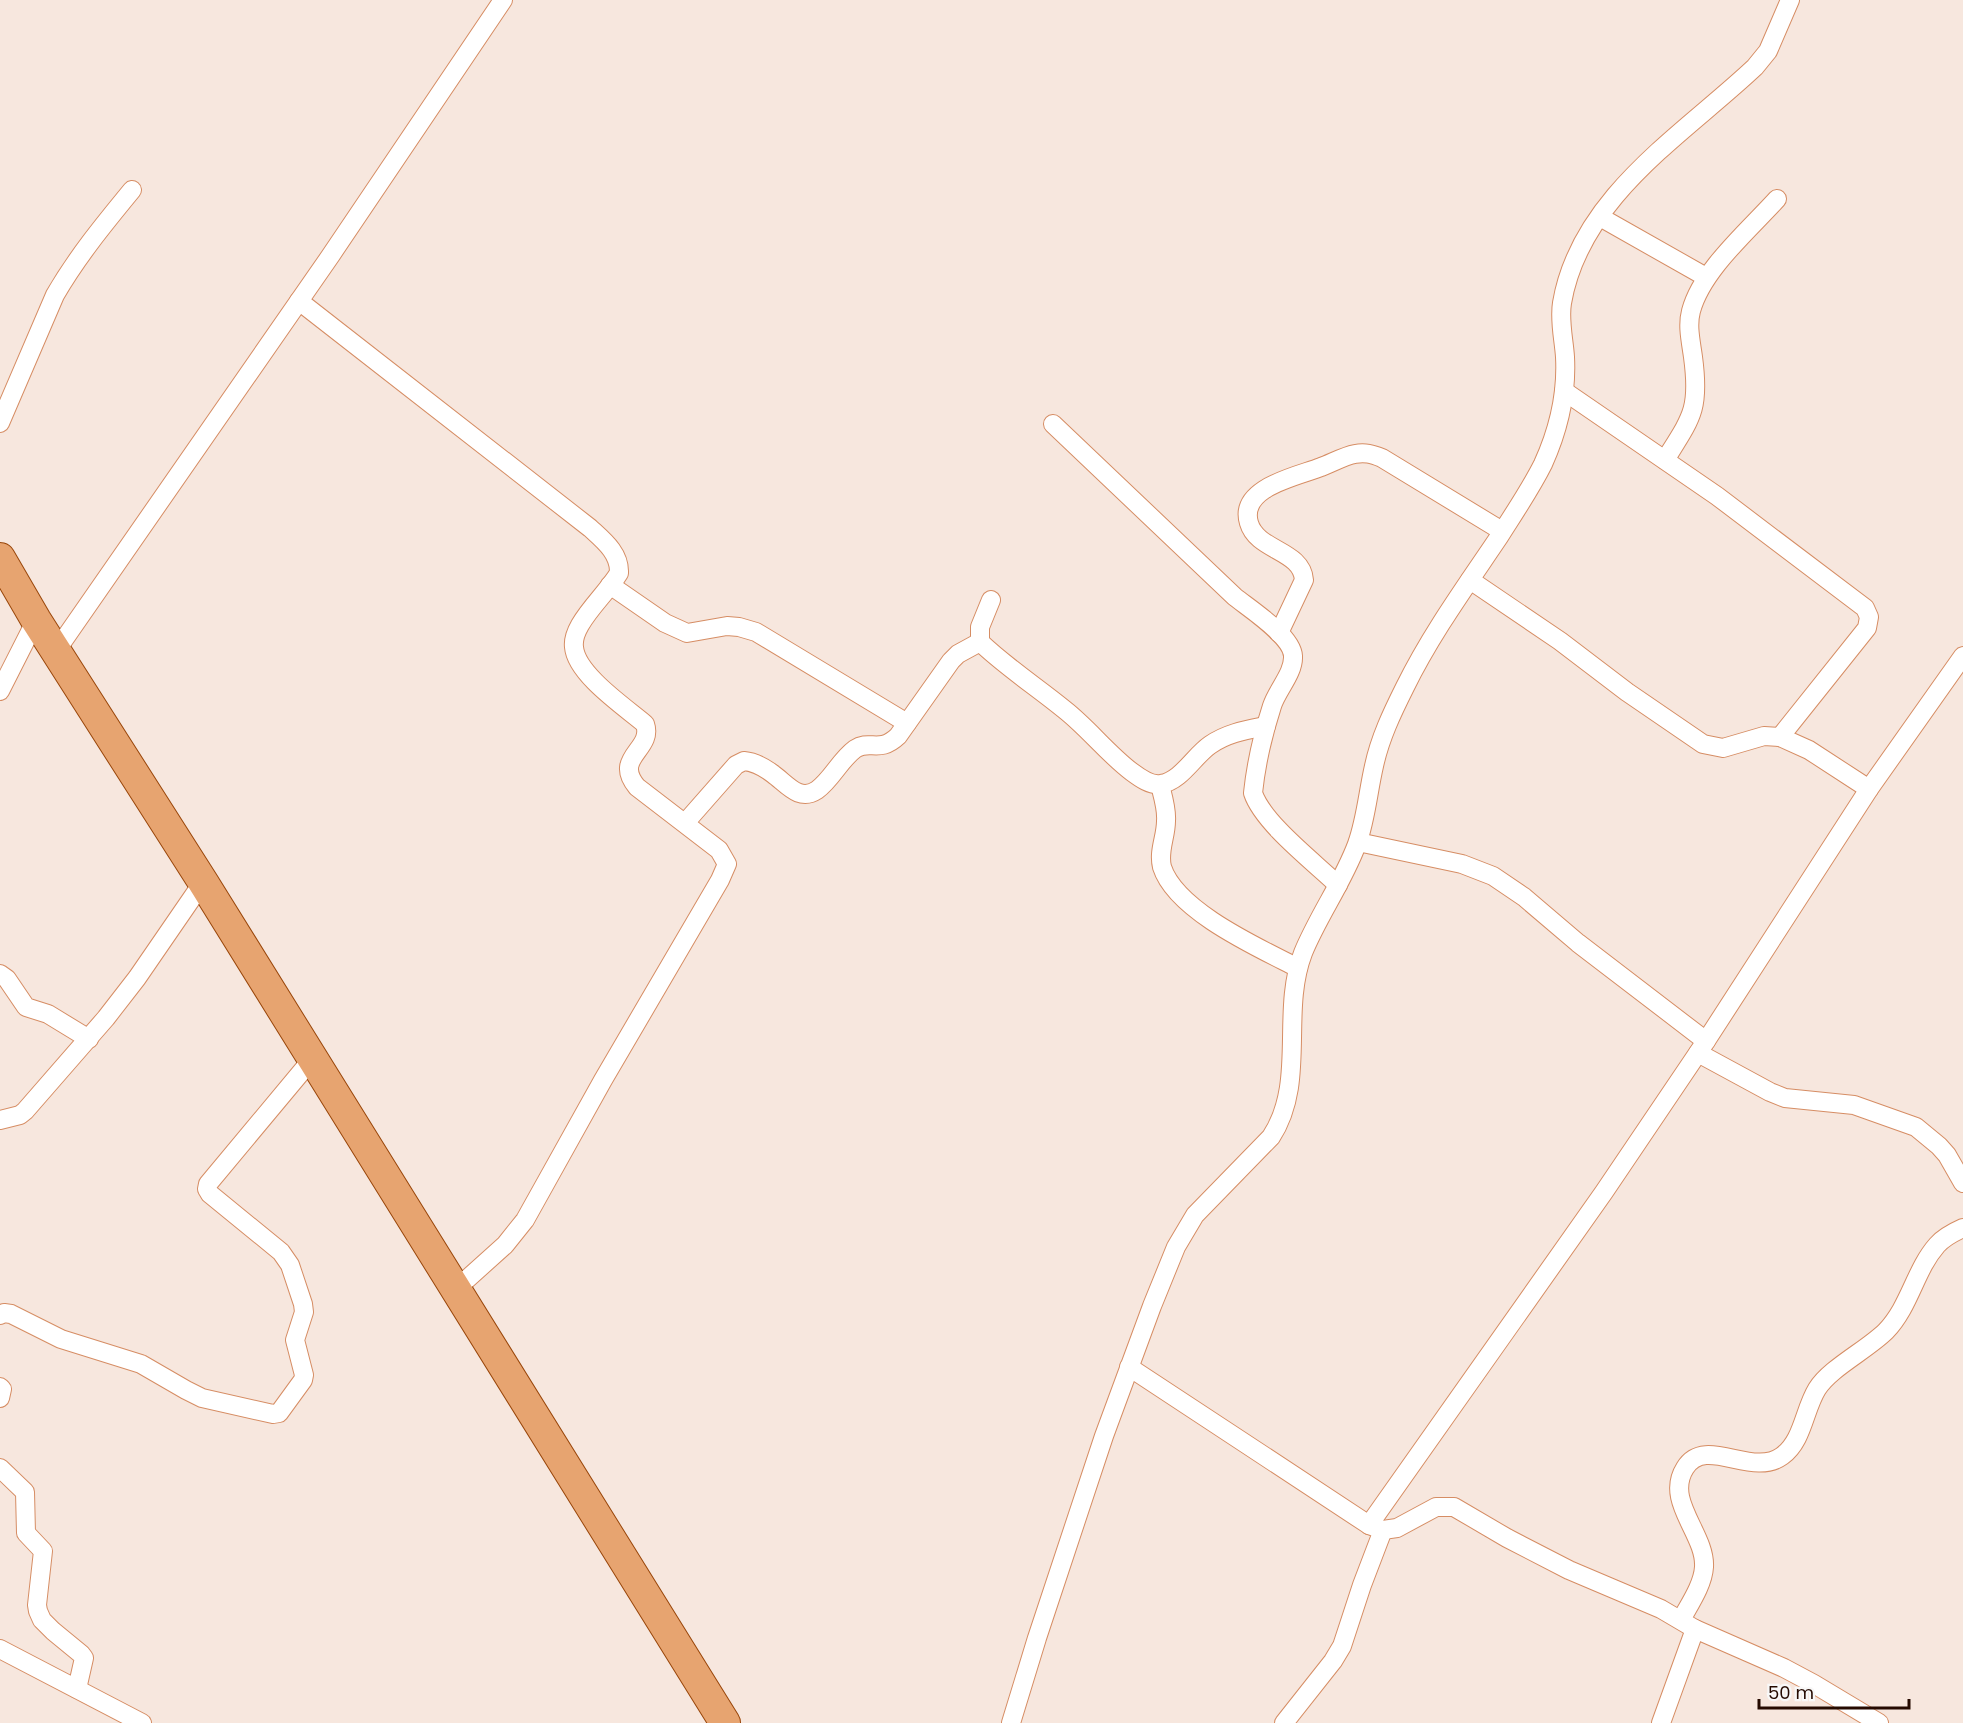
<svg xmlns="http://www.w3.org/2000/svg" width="1963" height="1723" viewBox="0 0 1963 1723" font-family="Poppins,sans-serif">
	<rect width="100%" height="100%" fill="#f7e7de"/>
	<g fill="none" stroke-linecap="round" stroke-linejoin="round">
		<g stroke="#d68d64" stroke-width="20">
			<g id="street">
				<path d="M1600 217 1706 277"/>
				<path d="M299 301 590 528C603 540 620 553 619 573 608 591 591 606 580 625 576 632 573 639 574 647 576 674 625 707 645 724 654 750 612 757 637 787L719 850 727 864 720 880 603 1080 525 1220 505 1245 456 1289"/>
				<path d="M1564 391 1717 496 1865 608 1869 617 1867 628 1780 737"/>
				<path d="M0 423 55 295C77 257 104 224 132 190"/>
				<path d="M1053 424 1235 597C1250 609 1292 636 1293 656 1294 673 1277 690 1272 706 1263 734 1256 764 1253 793 1263 823 1314 862 1338 885"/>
				<path d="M1665 460C1692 417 1700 409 1693 357 1691 342 1687 326 1691 311 1702 270 1748 231 1777 199"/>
				<path d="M1470 580 1560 641 1627 692 1703 744 1723 748 1764 736 1780 737 1809 750 1869 789"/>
				<path d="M610 585 665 623 687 633 727 626 739 627 756 632 907 723"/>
				<path d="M991 600 980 627V642C1006 667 1037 687 1065 710 1089 729 1108 754 1132 772 1140 778 1151 786 1161 784 1181 781 1194 756 1210 745 1227 733 1246 730 1266 726"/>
				<path d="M1279 633 1304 580C1302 550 1257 551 1249 523 1238 487 1299 476 1321 467 1332 463 1344 456 1355 454 1365 452 1372 454 1382 458L1502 531"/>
				<path d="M56 651 331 255 503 0"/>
				<path d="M0 691 36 620"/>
				<path d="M1160 785C1163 797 1167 809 1166 821 1166 837 1158 851 1162 867 1176 911 1259 948 1298 968"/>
				<path d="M685 823 736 765 744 761C755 762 764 767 773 774 787 784 799 802 817 790 832 779 840 760 855 749 870 739 879 754 898 736L951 661 958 654 980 642"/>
				<path d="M1358 842 1462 864 1493 876 1524 897 1578 943 1706 1041"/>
				<path d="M0 974 7 979 26 1007 48 1014 89 1039"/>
				<path d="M1698 1053 1770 1092 1785 1098 1854 1105 1916 1127 1939 1146 1947 1155 1963 1183"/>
				<path d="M0 1120 20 1115 25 1111 106 1018 137 978 203 882"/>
				<path d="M0 1315 4 1313 11 1314 61 1339 141 1364 186 1390 202 1398 273 1414 279 1413 303 1380 304 1375 295 1340 304 1312 303 1304 290 1265 281 1252 210 1194 207 1189 208 1184 313 1058"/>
				<path d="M1129 1367 1369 1525 1383 1530 1397 1528 1436 1507H1454L1507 1538 1569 1570 1661 1609 1695 1629 1784 1668 1814 1684 1879 1723"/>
				<path d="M0 1387 2 1389 0 1398"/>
				<path d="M0 1468 25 1492 26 1533 43 1551 37 1605 38 1611 42 1620 53 1631 81 1654 84 1658 77 1689"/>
				<path d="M1369 1525 1604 1192 1706 1041 1869 789 1963 656"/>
				<path d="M1681 1620C1689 1605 1703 1585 1704 1567 1706 1534 1664 1501 1685 1468 1705 1435 1752 1478 1782 1456 1803 1441 1804 1410 1817 1389 1830 1368 1867 1350 1886 1331 1910 1306 1915 1270 1937 1245 1944 1237 1954 1232 1963 1228"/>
				<path d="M0 1649 142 1723"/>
				<path d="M1011 1723 1037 1638 1104 1436 1152 1306 1176 1247 1195 1215 1271 1137C1307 1082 1280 1013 1303 953 1318 916 1343 882 1357 844 1366 819 1368 792 1374 766 1380 738 1392 713 1405 687 1431 634 1466 586 1499 537 1514 513 1530 490 1543 464 1558 431 1567 394 1565 357 1564 340 1559 321 1562 303 1580 197 1683 135 1755 67L1768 51 1790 0"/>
				<path d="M1284 1723 1333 1661 1342 1646 1362 1585 1383 1530"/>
				<path d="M1661 1723 1695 1629"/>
			</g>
		</g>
		<g stroke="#99460a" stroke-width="32">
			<path id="primary" d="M0 558 36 620 203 882 725 1723"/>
		</g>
		<use href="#street" stroke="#fff" stroke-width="18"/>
		<use href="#primary" stroke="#e7a470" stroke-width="30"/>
	</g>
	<path d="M1759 1699v9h150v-9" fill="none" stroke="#250a00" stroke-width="3"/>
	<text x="1768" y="1699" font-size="18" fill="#250a00" stroke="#f8f8f8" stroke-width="4.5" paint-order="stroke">50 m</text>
</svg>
